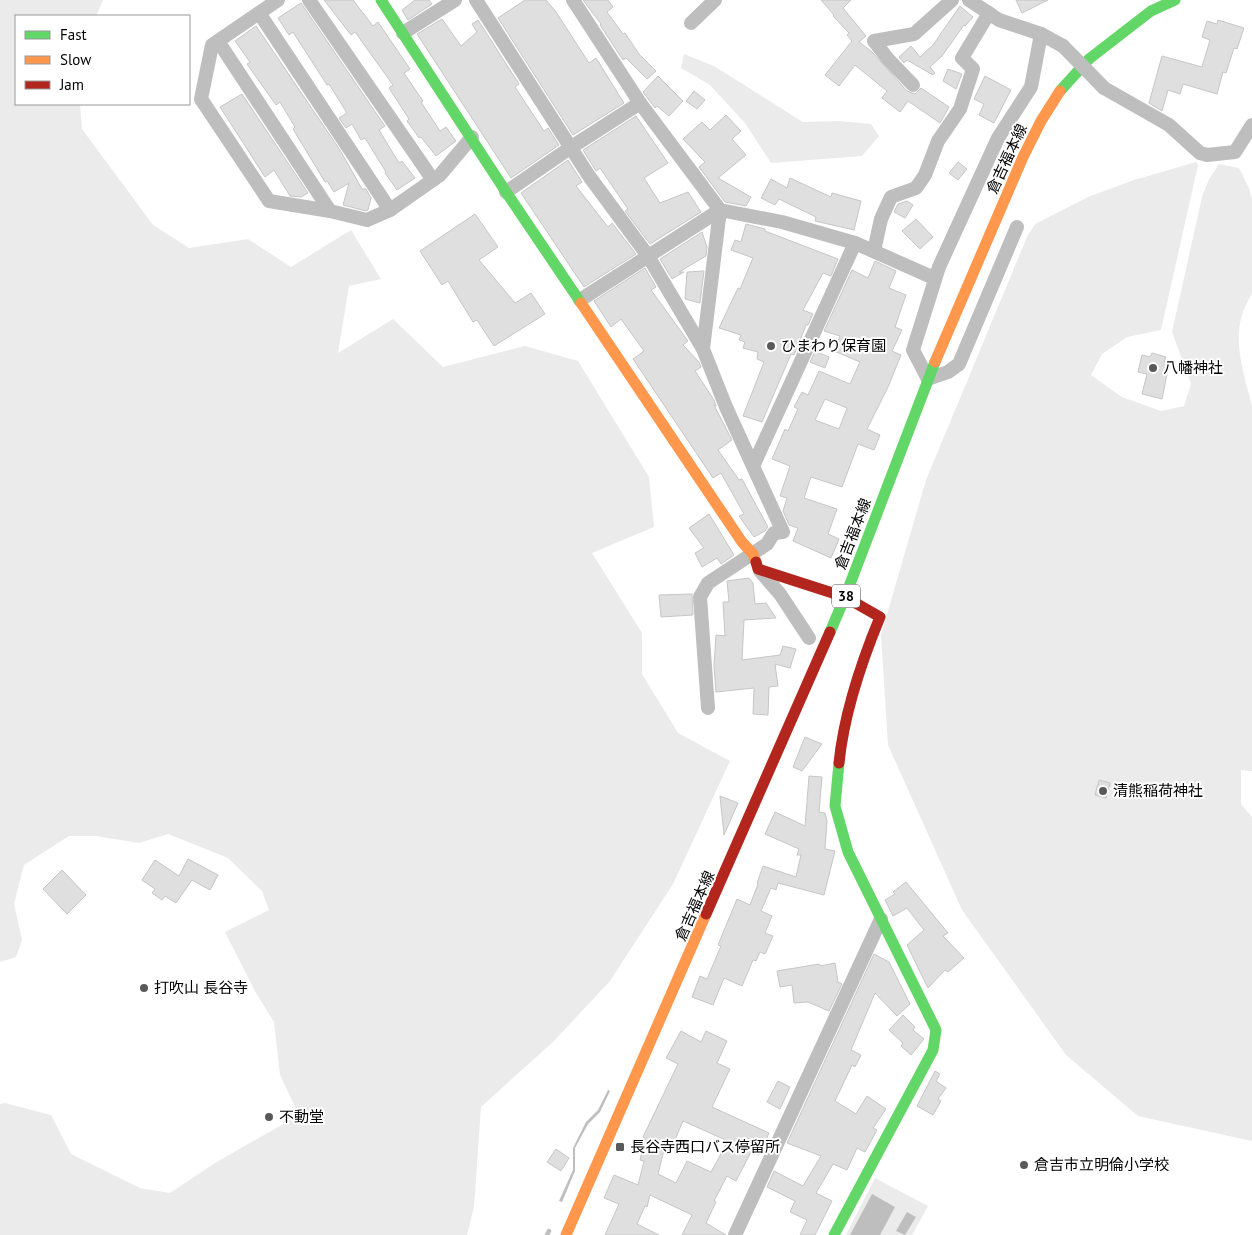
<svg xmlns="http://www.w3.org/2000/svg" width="1252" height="1235" viewBox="0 0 1252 1235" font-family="'PT Sans','Noto Sans JP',sans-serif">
	<rect width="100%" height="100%" fill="#fff"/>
	<g fill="#ebebeb">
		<path d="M0 0H103L96 16H16V104H80L82 129 153 225 189 248 248 239 291 267 351 230 381 279 349 286 338 353 393 319 443 367 525 346 578 361 649 477 654 527 592 553 642 633V674L678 733 730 761 673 884 610 981 554 1041 481 1107 474 1207 467 1235H0V1104L5 1103 51 1115 71 1154 140 1188 170 1193 215 1163 299 1115 280 1075 274 1022 256 993 225 932 269 910 262 891 228 858 168 834 139 843 95 836H69L24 865 14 904 22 940 16 957 0 962Z"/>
		<path d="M684 54 714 66 803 122 839 121 871 124 879 136 862 156 771 163 745 123 710 85 681 68Z"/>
		<path d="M1196 162 1198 165 1161 330 1127 337 1102 354 1091 375 1122 397 1161 411 1184 406 1191 384 1172 332 1202 197 1209 179 1219 164 1239 168 1249 188 1252 200V294C1228 330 1242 367 1252 406V771L1241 770V804L1252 817V1141L1138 1116 1066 1055 962 910 888 745 881 635 926 480 1027 237 1035 224 1088 197 1134 180Z"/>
		<path d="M875 1178 928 1206 912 1235H846Z"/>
	</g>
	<g fill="#bebebe">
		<path d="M608 1090 610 1091 600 1112 588 1124 575 1148V1171L562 1202 559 1201 573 1170V1148L586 1122 598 1110Z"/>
		<path d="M872 1194 895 1207 880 1235H850Z"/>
		<path d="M907 1212 916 1217 905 1235 896 1231Z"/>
	</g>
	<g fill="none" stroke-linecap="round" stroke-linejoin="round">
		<path stroke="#bebebe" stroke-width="4.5" d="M547 1235 549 1231"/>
	</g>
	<g fill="#dfdfdf" stroke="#c6c6c6" fill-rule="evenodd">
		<path d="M324 0H353L373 26 378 22 410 69 404 73 423 101 421 102 440 131 446 127 456 141 436 156 421 137 419 138 407 121 409 119 389 88 393 85 355 32 351 35Z"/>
		<path d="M415 0H429L432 4 408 20 402 10Z"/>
		<path d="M525 0H546L556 12 589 63 596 58 624 103 573 135 498 18Z"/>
		<path d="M583 0H608L613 7 607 12 623 34 625 33 639 54 656 71 647 79 626 58 623 60 600 25 601 24Z"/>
		<path d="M821 0H851L843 8 866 36 859 42 872 52 907 91 915 94 921 88 949 107 940 123 908 101 900 112 882 98 887 91 855 65 839 86 825 75 852 41 847 35 849 33 833 16 834 15Z"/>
		<path d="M1016 0H1048L1022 13Z"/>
		<path d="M301 3 380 119 385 126 379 130 399 163 402 161 415 178 397 190 385 173 386 172 365 138 361 140 352 124 346 128 339 118 347 113 329 84 327 85 293 32 289 35 278 18Z"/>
		<path d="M960 6 973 17 965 26 964 25 942 56 930 67 935 73 933 75 907 60 904 63 899 57 911 46 920 57 933 45Z"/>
		<path d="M442 19 461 46 477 32 472 24 478 20 519 84 515 87 544 131 548 128 559 145 511 178 417 34Z"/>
		<path d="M1218 20 1244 28 1237 49 1234 48 1226 73 1223 72 1217 94 1183 84 1180 94 1168 90 1162 111 1149 103 1162 56 1202 67 1210 40 1202 37 1207 21 1217 24Z"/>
		<path d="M256 26 340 150 362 189H366L371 198 368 210 366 211 343 205 349 183 334 192 327 181 325 182 293 129 295 127 280 102 276 105 247 64 250 62 235 41Z"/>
		<path d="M948 69 962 74 956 89 943 81Z"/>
		<path d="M658 76 683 101 669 116 657 106 655 108 643 92Z"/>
		<path d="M985 76 1011 90 994 123 979 115 984 104 974 99Z"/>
		<path d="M694 91 705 100 697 109 686 101Z"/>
		<path d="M242 94 308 193 301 197 290 196 274 170 265 177 220 107Z"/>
		<path d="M726 115 741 131 732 139 746 155 718 178 751 197 746 206 725 202 699 167 705 162 683 139 702 122 710 130Z"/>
		<path d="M636 116 668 163 644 178 660 203 688 192 701 212 650 244 625 211 628 209 600 168 596 171 583 150Z"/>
		<path d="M568 160 582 182 576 186 608 227 612 223 636 254 584 287 521 193Z"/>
		<path d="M958 162 967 169 958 180 949 173Z"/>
		<path d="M790 178 831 197 832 193 861 201 854 230 815 221 816 217 779 199 775 205 761 198 771 179 787 188Z"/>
		<path d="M907 201 913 205 905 218 894 212 898 204Z"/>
		<path d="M475 214 498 247 479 260 515 303 531 293 545 314 494 346 477 320 473 322 448 281 442 285 420 251Z"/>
		<path d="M916 219 933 237 920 249 902 231Z"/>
		<path d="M746 224 765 229V231L838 259 831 276 823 273 803 310 813 314 808 325H806L794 355 791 354 762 422 743 416 764 362 757 359 758 352 743 348 745 342 739 340 741 335 719 328 738 288 740 289 753 258 731 250 735 240 741 242Z"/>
		<path d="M702 232 707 247 706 256 679 272H684L672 279 660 259Z"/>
		<path d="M875 261 896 271 889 288 906 295 895 327 902 330 892 351 901 355 888 387 867 429 880 435 874 450 858 444 842 487 811 477 804 498 837 509 828 534 839 539 831 558 793 541 798 528 789 525 783 511 787 498 780 496 790 466 772 459 785 429 788 431 798 409 794 407 802 392 808 395 819 371 850 384 860 362 834 351 840 336 824 331 852 270 868 278ZM825 399 847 408 839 429 815 420Z"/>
		<path d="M645 268 656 287 651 290 688 341 683 345 699 362 701 367 695 371 714 400 716 406 714 405 732 440 718 450 739 480 742 479 768 527 765 531 754 537 739 516 744 514 721 473 713 478 633 359 644 351 621 319 611 327 594 301Z"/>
		<path d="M704 271 700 303 685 299 687 272Z"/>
		<path d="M815 351 829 357 825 368 810 362Z"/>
		<path d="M1152 353 1166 357 1164 362 1169 364 1162 399 1142 394 1147 374 1138 372 1142 355 1150 357Z"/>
		<path d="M709 514 734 555 721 564 717 558 702 567 695 553 704 548 689 528Z"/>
		<path d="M749 578 753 583 755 604 766 603 776 618 744 620 742 660 780 655 783 646 796 649 790 668 775 664 778 686 769 687 768 715 753 714 754 688 716 692 714 666 716 635 725 636 723 602H729L727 581Z"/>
		<path d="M692 594 693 615 661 617 659 595Z"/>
		<path d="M805 737 822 744 802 771 793 767Z"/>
		<path d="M809 776 822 777 819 812 825 813 827 821 825 849 835 851 824 895 778 883 776 890 771 888 761 911 772 916 765 933 773 936 765 954 760 952 756 961 753 960 742 986 724 978 713 1005 692 997 700 976 707 979 721 946 718 945 737 899 750 905 758 884 757 883 763 866 796 877 801 855H797L799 849 765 834 775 812 805 826Z"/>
		<path d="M1099 780 1110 783 1106 798 1095 795Z"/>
		<path d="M720 796 738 803 724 835Z"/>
		<path d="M188 859 218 875 210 890 192 880 176 903 165 896 162 900 152 893 155 889 142 880 155 860 179 876Z"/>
		<path d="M62 870 86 895 67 914 43 889Z"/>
		<path d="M906 882 948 933 943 936 964 958 948 972 945 970 928 988 907 945 924 930 907 908 893 916 885 900 895 894 893 892Z"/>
		<path d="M874 954 889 962 910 1004 897 1016 875 993 851 1050 861 1055 855 1067 852 1065 835 1101 856 1114 867 1096 886 1109 873 1128 877 1130 865 1152 857 1148 847 1170 833 1164 816 1193 832 1201 815 1235H800L807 1220 790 1212 795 1201 767 1187 774 1171 803 1186 821 1156 787 1143Z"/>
		<path d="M835 963 838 982 842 984 829 1011 808 1002 794 1003 792 985 780 987 777 971 819 964 820 966Z"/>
		<path d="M903 1015 915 1027 913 1030 924 1039 911 1055 901 1046 903 1043 889 1030Z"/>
		<path d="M681 1031 701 1042 706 1031 727 1041 717 1063 730 1069 712 1107 769 1133 759 1155 751 1152 736 1181 727 1176 714 1201 716 1202 706 1223 726 1235H682L692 1215 650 1195 647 1207 645 1206 637 1224 659 1235H605L619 1204 604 1198 614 1175 638 1185 644 1161 640 1160 645 1138 643 1137 678 1064 666 1058ZM683 1121 728 1141 711 1172 687 1161 676 1183 658 1174 665 1146 671 1149Z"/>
		<path d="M935 1071 940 1074 936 1081 946 1088 938 1099 941 1101 933 1115 917 1106Z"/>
		<path d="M778 1081 790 1087 780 1109 767 1102Z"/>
		<path d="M556 1149 569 1158 561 1171 547 1162Z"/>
	</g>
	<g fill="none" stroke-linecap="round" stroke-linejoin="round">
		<g stroke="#bebebe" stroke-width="14">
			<path d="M278 0 212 45 201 99 269 201 330 211 367 220 390 210 440 175 472 137"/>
			<path d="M309 0 433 180"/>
			<path d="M476 0 589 176 648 256 703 349 726 407 783 532 774 533 767 544 708 583 700 597 708 708"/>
			<path d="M573 0 640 103 720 210 703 349"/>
			<path d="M969 0 999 20 1041 34 1063 46"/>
			<path d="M259 13 390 210"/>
			<path d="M691 23 715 0"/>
			<path d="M403 33 455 0"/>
			<path d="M218 41 330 211"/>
			<path d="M913 85 888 59 874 41 914 34 952 0"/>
			<path d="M1104 88 1169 125 1200 153 1207 155 1235 152 1252 125"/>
			<path d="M506 192 570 148 640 103"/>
			<path d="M1017 227 959 364 948 372 928 379 913 350 939 267 998 138 1031 87 1041 34"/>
			<path d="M874 251 881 219 891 197 916 188 925 175 938 141 960 109 973 69 962 58 989 13"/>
			<path d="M580 300 720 210 782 222 855 243 934 278"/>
			<path d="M754 464 855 243"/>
			<path d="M760 571 780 594 809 638"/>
			<path d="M735 1235 881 919"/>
		</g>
		<g stroke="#63d668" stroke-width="11">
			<path d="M381 0 506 192 581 303"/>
			<path d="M1060 91 1089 59 1151 11 1175 0"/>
			<path d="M830 632 845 597 935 362"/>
			<path d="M834 1235 933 1050 936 1030 848 852 835 806 839 763"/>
		</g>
		<g stroke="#ff974d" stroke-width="11">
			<path d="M581 303 742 542 753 554 756 562"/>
			<path d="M935 362 1023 157 1041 121 1060 91"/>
			<path d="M566 1235 706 914"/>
		</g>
		<g stroke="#b3261e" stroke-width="11">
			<path d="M756 562 758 569 845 597 880 617C861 663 844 713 839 763"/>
			<path d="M706 914 830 632"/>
		</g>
		<path stroke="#bebebe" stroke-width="14" d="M1063 46 1104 88"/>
	</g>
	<g fill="#595959" stroke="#fff" stroke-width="2">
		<circle cx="771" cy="346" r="5"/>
		<circle cx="1153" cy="368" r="5"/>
		<circle cx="1103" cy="791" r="5"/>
		<circle cx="144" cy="988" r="5"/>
		<circle cx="269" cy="1117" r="5"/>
		<rect x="615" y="1142" width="10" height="10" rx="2.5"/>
		<circle cx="1024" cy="1165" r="5"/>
	</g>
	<g text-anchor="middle" stroke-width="4" stroke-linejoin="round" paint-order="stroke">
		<rect fill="#fff" stroke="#4c4c4c" stroke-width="1" x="832" y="584.5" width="28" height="23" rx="4"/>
		<g font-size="14" font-weight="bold" fill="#000">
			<text x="846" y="601">38</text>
		</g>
		<g font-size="15" fill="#000" stroke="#fff">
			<text transform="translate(1007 159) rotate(-65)" y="5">倉吉福本線</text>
			<text transform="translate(853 534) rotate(-69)" y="5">倉吉福本線</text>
			<text transform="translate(695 906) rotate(-66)" y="5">倉吉福本線</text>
		</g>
		<g font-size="15" fill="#000" stroke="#fff" text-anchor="start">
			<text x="781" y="351">ひまわり保育園</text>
			<text x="1163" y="373">八幡神社</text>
			<text x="1113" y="796">清熊稲荷神社</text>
			<text x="154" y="993">打吹山 長谷寺</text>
			<text x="279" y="1122">不動堂</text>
			<text x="630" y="1152">長谷寺西口バス停留所</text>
			<text x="1034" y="1170">倉吉市立明倫小学校</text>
		</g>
	</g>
	<rect x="15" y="15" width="175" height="90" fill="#ffffff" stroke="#999999"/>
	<rect x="25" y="31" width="25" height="8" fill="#63d668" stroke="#999999"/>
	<text x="60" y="40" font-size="15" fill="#000000">Fast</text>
	<rect x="25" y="56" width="25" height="8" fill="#ff974d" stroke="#999999"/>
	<text x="60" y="65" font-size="15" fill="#000000">Slow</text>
	<rect x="25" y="81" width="25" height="8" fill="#b3261e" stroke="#999999"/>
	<text x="60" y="90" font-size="15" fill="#000000">Jam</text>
</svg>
